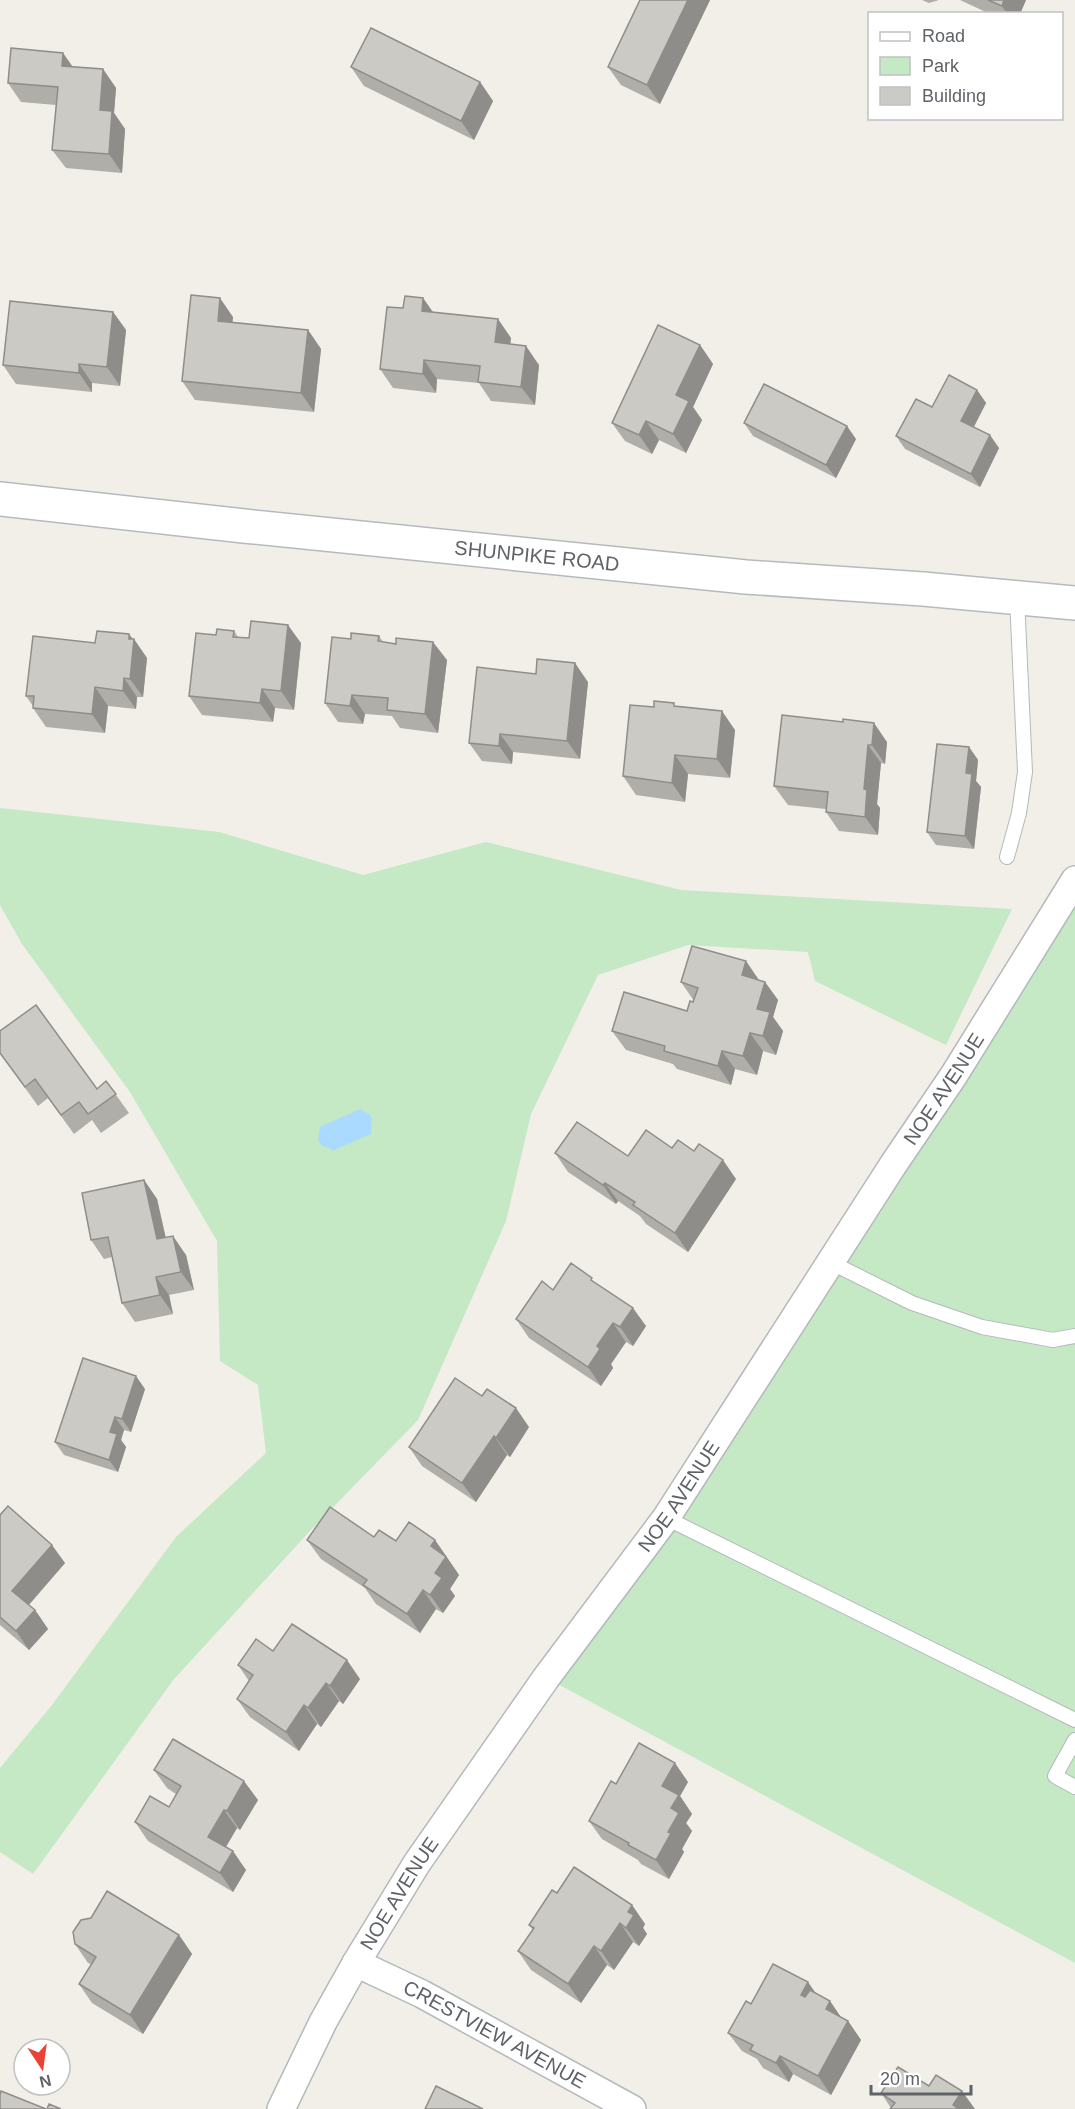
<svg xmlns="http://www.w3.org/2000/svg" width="1075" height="2109" viewBox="0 0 1075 2109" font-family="Helvetica,sans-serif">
	<rect width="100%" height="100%" fill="#f1efe8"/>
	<g fill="#c5e8c5">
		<path d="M0 808 219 832 363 875 486 842 681 890 1012 909 946 1045 815 981 808 952 688 945 598 975 531 1114 506 1221 418 1420 310 1531 174 1679 33 1874 0 1852V1768L52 1705 176 1537 266 1453 258 1385 220 1361 217 1241 130 1092 22 944 0 905Z"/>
		<path d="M1075 886V1963L554 1682Z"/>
	</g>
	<path fill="#aadaff" d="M360 1109 370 1115 372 1120 371 1134 332 1151 330 1148 322 1146 318 1140 320 1127Z"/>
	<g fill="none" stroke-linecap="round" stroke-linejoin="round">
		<g stroke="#b5b8bc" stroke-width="16">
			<g id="lane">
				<path d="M1007 857 1019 813 1025 772 1017 598"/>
				<path d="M830 1262 912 1303 982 1327 1053 1340 1075 1336"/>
				<path d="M666 1518 1075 1720"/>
				<path d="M1075 1740 1055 1776 1075 1787"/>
			</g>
		</g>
		<g stroke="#b5b8bc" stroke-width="30">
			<g id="street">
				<path id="s1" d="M356 1963 422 1994 632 2109"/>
				<path id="s2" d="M281 2109 323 2022 356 1963 417 1863 546 1678 666 1518 893 1165 954 1075 1075 880"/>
			</g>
		</g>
		<g stroke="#b6babf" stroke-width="36">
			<g id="secondary">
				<path id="s3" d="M0 499 244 526 746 577 923 589 1075 603"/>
			</g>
		</g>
		<use href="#lane" stroke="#fff" stroke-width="14"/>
		<use href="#street" stroke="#fff" stroke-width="27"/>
		<use href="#secondary" stroke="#fff" stroke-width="33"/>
	</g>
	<g fill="#afaea9">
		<path d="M640 0H710L660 104 621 85 608 67Z"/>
		<path d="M922 0H939L929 3Z"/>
		<path d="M960 0H1026L1020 14H990Z"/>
		<path d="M63 53 73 67 103 69 116 88 114 113 125 129 122 173 66 168 52 150 56 105 21 102 8 83Z"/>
		<path d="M351 67 480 82 493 101 474 140 364 86Z"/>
		<path d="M423 298 433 312 511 338 510 344 539 365 535 405 491 401 479 383 437 379 436 393 393 388 380 369 403 308Z"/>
		<path d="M113 312 126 330 120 386 92 383V392L16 384 3 365Z"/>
		<path d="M233 317 232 322 308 330 321 349 314 412 195 400 182 381Z"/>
		<path d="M700 345 713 364 693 407 702 420 686 453 659 440 652 454 625 441 612 423Z"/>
		<path d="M977 390 986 403 974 427 999 448 980 487 905 449 896 436 932 407Z"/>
		<path d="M744 423 856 439 836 478 753 436Z"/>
		<path d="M234 631 238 637 301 643 294 710 275 708 273 722 202 715 189 696 216 635Z"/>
		<path d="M129 634 147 658 143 697H137L136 709 108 706 105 733 46 727 33 708V706L26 696 95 643Z"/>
		<path d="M379 636 383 642 447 660 438 733 400 728 392 716 365 714 363 724 338 722 325 703 351 639Z"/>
		<path d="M588 682 580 759 513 752 512 764 482 761 469 743Z"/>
		<path d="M677 706 735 730 730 778 688 774 685 802 636 795 623 776Z"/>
		<path d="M782 715 887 742 885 764 881 763 877 804 880 808 878 835 839 831 826 812V809L788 805 774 786Z"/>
		<path d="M969 747 978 760 976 781 981 787 974 849 936 845 927 832Z"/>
		<path d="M759 980 765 982 778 1000 773 1017 783 1031 776 1055 763 1051 757 1075 735 1069 731 1085 677 1069 673 1064 626 1050 612 1031 687 1011 694 1001 681 982Z"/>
		<path d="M0 1053 97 1089 106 1081 129 1113 101 1133 92 1120 74 1134 48 1098 38 1106Z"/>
		<path d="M672 1148 736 1179 688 1252 646 1224 640 1216 618 1201 616 1204 568 1172 555 1153 628 1156Z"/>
		<path d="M144 1180 157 1199 166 1238 186 1255 194 1290 169 1295 173 1314 135 1322 122 1303 112 1257 104 1259 91 1240Z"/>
		<path d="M596 1283 646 1326 633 1346 626 1342 611 1364 613 1368 601 1386 529 1338 516 1319 553 1290Z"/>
		<path d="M145 1389 131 1432 124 1430 121 1440 126 1447 118 1472 64 1455 55 1442Z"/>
		<path d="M529 1427 510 1457 507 1455 476 1502 422 1466 409 1447Z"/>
		<path d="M0 1515 65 1563 29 1605 35 1610 48 1629 29 1650 0 1625Z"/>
		<path d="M374 1537 396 1541 435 1540 459 1575 450 1589 455 1596 443 1613 436 1609 420 1633 376 1604 365 1588 321 1559 307 1540Z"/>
		<path d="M273 1651 360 1679 343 1704 339 1701 321 1727 317 1724 299 1751 250 1717 237 1699 249 1681 238 1665Z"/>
		<path d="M154 1770 258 1800 240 1830 237 1828 226 1847 246 1870 233 1892 148 1841 135 1822 169 1807 176 1794 167 1788Z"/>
		<path d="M688 1782 680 1796 692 1814 686 1823 692 1831 682 1849 684 1852 669 1879 641 1864 638 1860 602 1839 589 1821 616 1784Z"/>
		<path d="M557 1893 632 1905 645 1924 643 1928 647 1934 639 1946 633 1942 614 1970 607 1965 581 2003 531 1970 518 1951 533 1930 529 1925Z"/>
		<path d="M179 1935 192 1954 143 2034 92 2003 79 1984 91 1964 88 1963 75 1944Z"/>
		<path d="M816 1993 842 2018 848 2021 861 2040 831 2095 793 2074 789 2082 763 2068 757 2059 742 2051 728 2033 751 2004Z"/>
		<path d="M929 2086 891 2108 881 2093Z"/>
	</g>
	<g fill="#8f8d8a">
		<path d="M688 0H710L660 104 647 85Z"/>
		<path d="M1004 0H1026L1020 14H1007L1002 6Z"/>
		<path d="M63 53 76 72 62 66Z"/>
		<path d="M103 69 116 88 114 113 125 129 122 173 109 154 100 110Z"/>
		<path d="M480 82 493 101 474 140 461 121Z"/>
		<path d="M220 298 233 317 231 339 218 321Z"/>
		<path d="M423 298 436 317 422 311Z"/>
		<path d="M113 312 126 330 120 386 107 367Z"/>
		<path d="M498 319 511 338 508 361 495 342Z"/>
		<path d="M308 330 321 349 314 412 301 393Z"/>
		<path d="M700 345 713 364 693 407 702 420 686 453 673 434 676 395Z"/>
		<path d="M526 346 539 365 535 405 521 387Z"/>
		<path d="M424 360 437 379 436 393 423 374Z"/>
		<path d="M79 364 92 383V392L79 373Z"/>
		<path d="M977 390 986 403 970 434 961 421Z"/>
		<path d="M646 421 659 440 652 454 639 435Z"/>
		<path d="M847 426 856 439 836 478 826 465Z"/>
		<path d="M990 435 999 448 980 487 971 474Z"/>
		<path d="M288 625 301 643 294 710 281 691Z"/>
		<path d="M129 634 134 641V639L147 658 143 697 130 679Z"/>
		<path d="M433 642 447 660 438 733 425 714Z"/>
		<path d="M575 663 588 682 580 759 567 741Z"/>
		<path d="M124 678 137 697 136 709 123 691Z"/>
		<path d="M95 687 108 706 105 733 92 714Z"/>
		<path d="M262 689 275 708 273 722 260 703Z"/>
		<path d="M352 695 365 714 363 724 350 706Z"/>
		<path d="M722 711 735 730 730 778 717 759Z"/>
		<path d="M874 723 887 742 885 764 872 745Z"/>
		<path d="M500 734 513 752 512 764 499 746Z"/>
		<path d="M868 745 881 763 877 804 880 808 878 835 865 817 864 789Z"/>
		<path d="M969 747 978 760 976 781 981 787 974 849 965 836 966 773Z"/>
		<path d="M675 755 688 774 685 802 672 783Z"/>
		<path d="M746 961 759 980 742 975Z"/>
		<path d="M765 982 778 1000 773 1017 783 1031 776 1055 763 1036 757 1009Z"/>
		<path d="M750 1033 763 1051 757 1075 743 1056Z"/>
		<path d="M722 1051 735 1069 731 1085 718 1066Z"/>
		<path d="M723 1160 736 1179 688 1252 675 1233Z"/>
		<path d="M144 1180 157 1199 170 1258 157 1239Z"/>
		<path d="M605 1183 618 1201 616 1204 603 1185Z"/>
		<path d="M173 1236 186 1255 194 1290 181 1272Z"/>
		<path d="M156 1277 169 1295 173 1314 160 1295Z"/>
		<path d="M633 1308 646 1326 633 1346 620 1327Z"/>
		<path d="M613 1323 626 1342 611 1364 613 1368 601 1386 588 1367 597 1346Z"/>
		<path d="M136 1376 145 1389 131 1432 122 1419Z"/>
		<path d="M516 1408 529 1427 510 1457 496 1438Z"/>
		<path d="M115 1417 124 1430 121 1440 126 1447 118 1472 109 1460 110 1432Z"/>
		<path d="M494 1436 507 1455 476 1502 462 1483Z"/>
		<path d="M435 1540 459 1575 450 1589 455 1596 443 1613 430 1595 435 1573 431 1546Z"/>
		<path d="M52 1545 65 1563 25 1609 12 1591Z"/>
		<path d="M423 1590 436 1609 420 1633 407 1614Z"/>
		<path d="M35 1610 48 1629 29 1650 16 1631Z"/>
		<path d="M347 1660 360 1679 343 1704 330 1686Z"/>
		<path d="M326 1683 339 1701 321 1727 308 1708Z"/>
		<path d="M304 1705 317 1724 299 1751 286 1732Z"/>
		<path d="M675 1763 688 1782 680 1796 692 1814 686 1823 692 1831 682 1849 684 1852 669 1879 656 1860 668 1832 671 1808 662 1786Z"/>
		<path d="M244 1781 258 1800 240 1830 227 1811Z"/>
		<path d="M224 1810 237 1828 221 1855 208 1837Z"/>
		<path d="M233 1851 246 1870 233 1892 220 1873Z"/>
		<path d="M632 1905 645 1924 643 1928 647 1934 639 1946 626 1928 628 1912Z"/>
		<path d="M620 1923 633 1942 614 1970 601 1951Z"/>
		<path d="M179 1935 192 1954 143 2034 130 2015Z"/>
		<path d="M594 1946 607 1965 581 2003 568 1984Z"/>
		<path d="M808 1982 821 2001 815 2014 801 1995Z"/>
		<path d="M830 2001 843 2020 826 2009Z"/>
		<path d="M848 2021 861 2040 831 2095 818 2076Z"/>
		<path d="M780 2056 793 2074 789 2082 776 2063Z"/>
		<path d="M962 2091 975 2109H956L953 2105Z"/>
	</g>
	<g fill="#cccac5" stroke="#8f8d8a" stroke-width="1.5">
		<path d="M640 0H688L647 85 608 67Z"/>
		<path d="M988 0H1004L1002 6Z"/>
		<path d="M371 28 480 82 461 121 351 67Z"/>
		<path d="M11 48 63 53 62 66 103 69 100 110 112 111 109 154 52 150 58 87 8 83Z"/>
		<path d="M191 295 220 298 218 321 308 330 301 393 182 381Z"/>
		<path d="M405 296 423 298 422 311 498 319 495 342 526 346 521 387 478 382 480 366 424 360 423 374 380 369 387 307 403 308Z"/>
		<path d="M10 301 113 312 107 367 79 364V373L3 365Z"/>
		<path d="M658 325 700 345 676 395 689 401 673 434 646 421 639 435 612 423Z"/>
		<path d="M949 375 977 390 961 421 990 435 971 474 896 436 916 399 932 407Z"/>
		<path d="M764 384 847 426 826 465 744 423Z"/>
		<path d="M251 621 288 625 281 691 262 689 260 703 189 696 196 633 216 635 217 629 234 631 233 637 249 638Z"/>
		<path d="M97 631 129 634V639H134L130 679 124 678 123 691 95 687 92 714 33 708 34 696H26L33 636 95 643Z"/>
		<path d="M351 633 379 636 378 641 396 644V638L433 642 425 714 387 710 388 698 352 695 350 706 325 703 332 637 351 639Z"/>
		<path d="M537 659 575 663 567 741 500 734 499 746 469 743 477 667 536 674Z"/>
		<path d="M654 701 674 703V706L722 711 717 759 675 755 672 783 623 776 630 705 654 707Z"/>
		<path d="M782 715 843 722V719L874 723 872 745H868L864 789 867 790 865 817 826 812 828 792 774 786Z"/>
		<path d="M937 744 969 747 966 773 972 774 965 836 927 832Z"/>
		<path d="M692 946 746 961 742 975 765 982 757 1009 770 1012 763 1036 750 1033 743 1056 722 1051 718 1066 664 1051 665 1046 612 1031 624 992 687 1011 690 1001 693 1002 698 988 681 982Z"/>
		<path d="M36 1005 97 1089 106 1081 116 1094 88 1114 79 1102 61 1115 35 1079 25 1087 0 1053V1031Z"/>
		<path d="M577 1122 628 1156 646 1130 672 1148 678 1140 694 1151 699 1144 723 1160 675 1233 633 1205 635 1202 605 1183 603 1185 555 1153Z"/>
		<path d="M144 1180 157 1239 173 1236 181 1272 156 1277 160 1295 122 1303 108 1237 91 1240 82 1193Z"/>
		<path d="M571 1263 592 1278 591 1280 633 1308 620 1327 613 1323 597 1346 600 1349 588 1367 516 1319 542 1281 553 1290Z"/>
		<path d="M83 1358 136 1376 122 1419 115 1417 110 1432 117 1434 109 1460 55 1442Z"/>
		<path d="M455 1378 482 1396 487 1389 516 1408 496 1438 494 1436 462 1483 409 1447Z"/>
		<path d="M8 1506 52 1545 12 1591 35 1610 16 1631 0 1617V1515Z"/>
		<path d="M330 1507 374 1537 379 1530 396 1541 409 1522 435 1540 431 1546 446 1557 435 1573 442 1578 430 1595 423 1590 407 1614 363 1585 367 1580 307 1540Z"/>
		<path d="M292 1624 347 1660 330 1686 326 1683 308 1708 304 1705 286 1732 237 1699 253 1675 238 1665 256 1639 273 1651Z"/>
		<path d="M173 1739 244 1781 227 1811 224 1810 208 1837 233 1851 220 1873 135 1822 150 1796 169 1807 181 1786 154 1770Z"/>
		<path d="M639 1743 675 1763 662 1786 679 1795 671 1808 679 1813 668 1832 671 1833 656 1860 628 1845 629 1843 589 1821 611 1781 616 1784Z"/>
		<path d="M574 1867 632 1905 628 1912 634 1915 626 1928 620 1923 601 1951 594 1946 568 1984 518 1951 534 1928 529 1925 552 1890 557 1893Z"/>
		<path d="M107 1891 179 1935 130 2015 79 1984 96 1957 75 1944 73 1932 81 1920 91 1918Z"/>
		<path d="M773 1964 808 1982 801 1995 805 1997 810 1990 830 2001 826 2009 848 2021 818 2076 780 2056 776 2063 750 2050 753 2045 728 2033 746 2001 751 2004Z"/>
		<path d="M898 2067 929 2086 936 2075 962 2091 953 2105 959 2109H890L895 2103 881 2093Z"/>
		<path d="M436 2086 483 2109H425Z"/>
		<path d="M1 2091 46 2109H0V2095Z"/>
		<path d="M49 2104 61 2109H47Z"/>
	</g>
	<g text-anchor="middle" stroke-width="5" stroke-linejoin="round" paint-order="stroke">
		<g font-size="20" fill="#5f6368" stroke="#fff">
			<text dy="7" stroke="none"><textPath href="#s3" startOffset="540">SHUNPIKE ROAD</textPath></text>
			<text dy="7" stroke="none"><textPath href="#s2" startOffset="1218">NOE AVENUE</textPath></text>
			<text dy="7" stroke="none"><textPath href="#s2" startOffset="732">NOE AVENUE</textPath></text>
			<text dy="7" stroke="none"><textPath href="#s2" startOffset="246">NOE AVENUE</textPath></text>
			<text dy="7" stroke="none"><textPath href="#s1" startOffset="156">CRESTVIEW AVENUE</textPath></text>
		</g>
	</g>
	<rect x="868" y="12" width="195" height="108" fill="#ffffff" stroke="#bfc1c3" stroke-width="1.5"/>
	<rect x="880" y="32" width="30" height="9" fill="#ffffff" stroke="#bfc1c3" stroke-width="1.5"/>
	<text x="922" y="42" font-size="18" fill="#5f6368">Road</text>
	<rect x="880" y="57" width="30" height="18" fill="#c5e8c5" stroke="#bfc1c3" stroke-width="1.5"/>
	<text x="922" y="72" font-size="18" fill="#5f6368">Park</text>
	<rect x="880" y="87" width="30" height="18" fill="#cccac5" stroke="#bfc1c3" stroke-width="1.5"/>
	<text x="922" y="102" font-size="18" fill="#5f6368">Building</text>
	<g transform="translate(42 2067) rotate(167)"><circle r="28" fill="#ffffff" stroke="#bfc1c3" stroke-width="1.5"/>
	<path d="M0-4.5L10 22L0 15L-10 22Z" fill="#ea4335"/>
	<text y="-9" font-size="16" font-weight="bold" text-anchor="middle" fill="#5f6368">N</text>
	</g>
	<path d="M871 2085v9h100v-9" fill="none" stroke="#5f6368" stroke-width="3"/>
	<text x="880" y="2085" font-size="18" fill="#5f6368" stroke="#ffffff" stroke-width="4.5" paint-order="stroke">20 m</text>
</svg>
